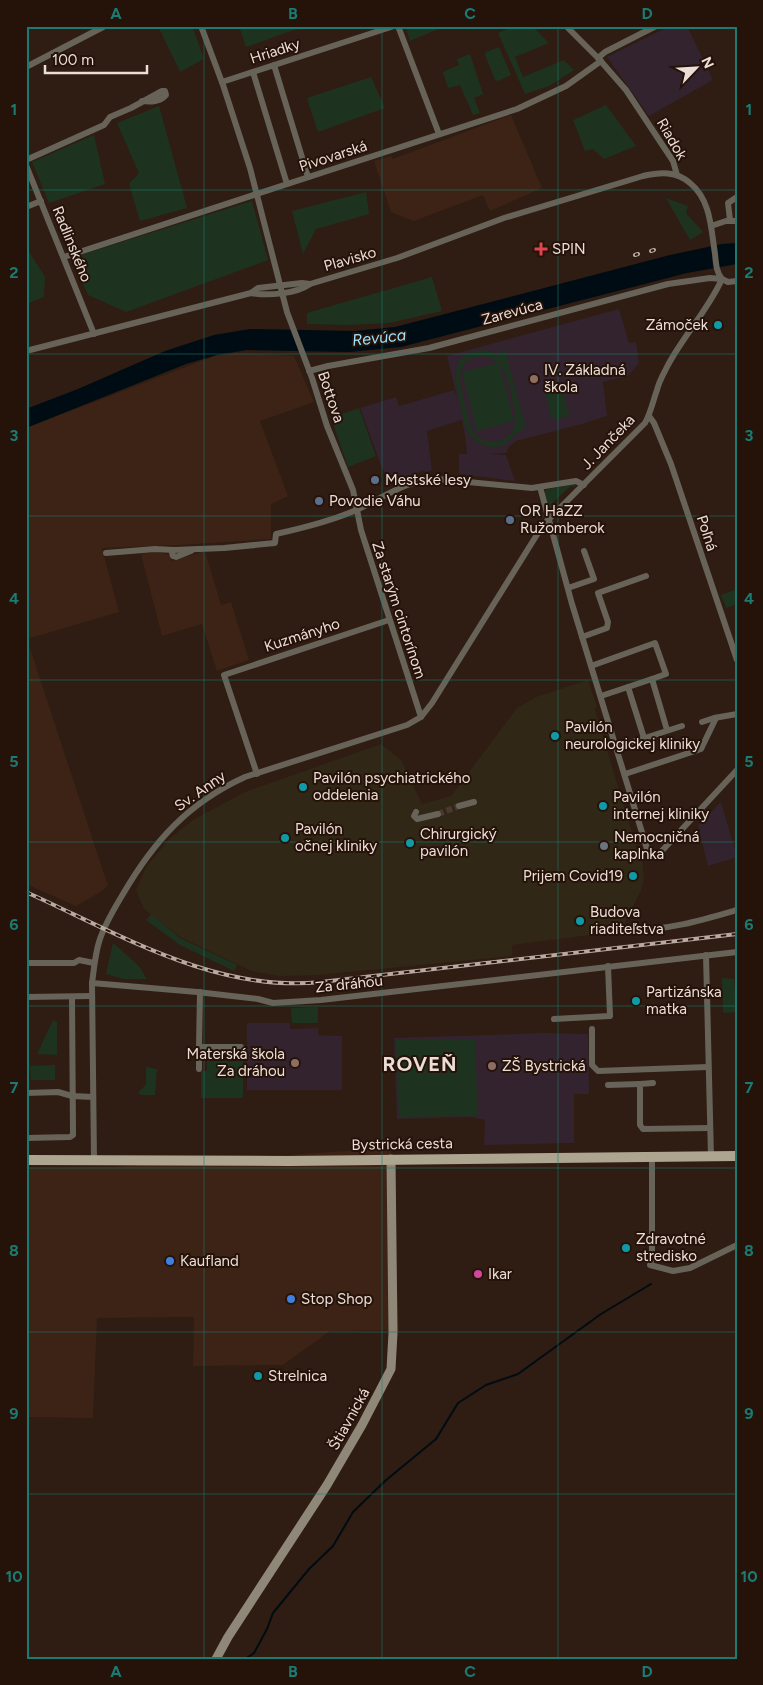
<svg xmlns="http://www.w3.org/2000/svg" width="763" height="1685" viewBox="0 0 763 1685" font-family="Figtree,sans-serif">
	<rect width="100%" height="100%" fill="#2f1c12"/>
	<g fill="#3c2316">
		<path d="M511 115 542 188 490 211 483 195 414 221 391 212 374 161 391 156 393 159Z"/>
		<path d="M247 353 294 356 314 402 260 421 288 496 271 504V539L179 545 102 548 119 612 27 639 108 886 99 893 76 906 26 884V428L217 355Z"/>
		<path d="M205 551 221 605 231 602 249 660 217 671 202 624 162 636 141 554 159 552 170 555 172 561Z"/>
		<path d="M391 1148 399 1330 330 1331 283 1365 193 1366 194 1317 97 1318 93 1418 26 1417V1168L112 1167Z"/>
	</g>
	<g fill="#32232e">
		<path d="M670 26H687L713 80 649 116 607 57Z"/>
		<path d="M619 309 629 343 636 342 639 363 628 376 603 382 607 416 582 424 516 441 509 447 506 453 490 454 506 455 515 481 459 474V454H467L465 435 462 420 427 431 432 470 425 472 424 470 390 483 381 465 360 408 396 397 399 406 454 390 457 397 447 356Z"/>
		<path d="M721 802 737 857 708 866 698 825Z"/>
		<path d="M247 1023H290V1029L318 1028V1035L342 1036V1090H247Z"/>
		<path d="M545 1033 588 1034 589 1094H574V1143L484 1145 485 1120 471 1117 397 1119 394 1038Z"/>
	</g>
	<path fill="#302717" d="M588 680 597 707 595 710 637 849 643 851 645 860 642 859 644 879 641 890 621 931 512 945V956L318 975 280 976 251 971 180 937 144 909 136 890 146 867 169 839 193 820 245 792 381 744 401 760 422 804 451 796 517 708 536 697Z"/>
	<g fill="#1e331f" fill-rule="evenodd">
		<path d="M158 26H192L204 59 180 72Z"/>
		<path d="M239 26H305L246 47Z"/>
		<path d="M410 26H437L438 29 410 41 406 28Z"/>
		<path d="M515 26H532L549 43 515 57 523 77 564 60 574 70 549 86 525 94 498 33Z"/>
		<path d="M499 47 511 75 498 81 495 80 485 55 486 52Z"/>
		<path d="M470 54 483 94 474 98 480 113 473 115 460 85 448 88 443 72 459 65 457 59Z"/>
		<path d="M371 77 385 108 318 132 307 98Z"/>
		<path d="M606 105 636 146 604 159 593 149 585 151 573 120Z"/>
		<path d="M159 106 187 208 140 221 129 184 139 173 117 123Z"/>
		<path d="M94 135 105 184 49 203 32 162Z"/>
		<path d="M366 192 369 214 316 229 303 254 292 211Z"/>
		<path d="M666 198 688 206 686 213 703 232 690 240Z"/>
		<path d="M252 201 268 260 126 312 88 295 71 258Z"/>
		<path d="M28 250 45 277 44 297 26 304V251Z"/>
		<path d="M432 277 442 311 389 323 350 325 307 324V313Z"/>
		<path d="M482 350 492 352 500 356 499 352 505 350 526 428C513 431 512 446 494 447 486 447 476 443 471 436 464 428 463 417 461 407 455 383 447 354 482 350ZM482 356 491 358 498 363 462 372 477 431 514 421 499 363C509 374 511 396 515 410 517 419 516 428 509 435 505 440 498 442 492 442 471 441 469 420 465 404 460 384 452 360 482 356Z"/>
		<path d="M561 385 569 416 552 420 544 389Z"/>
		<path d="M359 408 376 456 348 467 331 418Z"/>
		<path d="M573 484 575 485V488L572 485 552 503 556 508 552 511 549 509 544 493 546 490Z"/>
		<path d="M737 589V604L726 608 721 595Z"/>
		<path d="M151 914 180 938 237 965 234 971 180 945 146 920Z"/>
		<path d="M113 943 139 966 147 979H124L106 974Z"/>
		<path d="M722 978 734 979 735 993 737 994V1012L723 1013Z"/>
		<path d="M318 1007V1023H292L291 1008Z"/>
		<path d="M53 1020 57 1022V1055L37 1054Z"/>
		<path d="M475 1039 478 1116 399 1117 396 1040Z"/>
		<path d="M207 1061H243V1098H201V1071H207Z"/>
		<path d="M55 1065V1080H31L30 1066Z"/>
		<path d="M146 1067 157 1069 155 1095H141L138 1093 146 1084Z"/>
	</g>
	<path fill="#000c13" d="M737 243V264L687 273 401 347 350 352 247 350 217 355 186 364 26 428V409L78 389 165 351 214 335 250 329 354 331 395 327 670 255 722 244Z"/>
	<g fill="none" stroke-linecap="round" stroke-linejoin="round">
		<path stroke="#000c13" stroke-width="2" d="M245 1659 254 1653 267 1629 273 1613 309 1569 333 1546 353 1512 385 1481 436 1439 458 1403 486 1385 518 1374 601 1314 651 1284"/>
		<path stroke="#4b3930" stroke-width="6" stroke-dasharray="6 3" stroke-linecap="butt" d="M438 814 459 806"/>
		<g stroke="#676359" stroke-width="6">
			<path d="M201 26 223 85 250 168 287 312 312 378 327 426 353 490 361 530 421 717"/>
			<path d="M398 26 439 134"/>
			<path d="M566 26 598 58 626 90 673 161 677 175"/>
			<path d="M598 58 605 52 656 26"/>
			<path d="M274 65 308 177"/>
			<path d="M26 67 105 26"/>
			<path d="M253 72 287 184"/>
			<path d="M222 82 394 26"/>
			<path d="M26 160 104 125 110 117 131 108 162 91H165L166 95C160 102 151 102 142 101"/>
			<path d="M26 165 94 334"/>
			<path d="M26 207 41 201"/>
			<path d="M730 220 728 203 737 197"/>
			<path d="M711 226 726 221H737"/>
			<path d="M64 257 517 109 566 86 601 61"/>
			<path d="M251 293 258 288 302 283 310 284"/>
			<path d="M26 351 251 293C268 296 296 294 310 284L397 258 504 218 643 176C661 172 676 171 690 183 711 200 711 229 715 254 716 263 716 272 722 279"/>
			<path d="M309 371 328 366 429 348 668 284 710 278 722 279 728 282 737 281"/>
			<path d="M649 416 654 423 671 464 737 660"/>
			<path d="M540 487 572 604 648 852 654 855 659 854 737 770"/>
			<path d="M174 550 172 553 173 556 176 557 191 551"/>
			<path d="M106 553 155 549 174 550 224 548 275 543 276 534C303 528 328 522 354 511 382 499 405 480 436 479L532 488 576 481 584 485"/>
			<path d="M568 588 594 579 584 551"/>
			<path d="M582 637 607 628 608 622 598 593 646 576"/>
			<path d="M591 666 655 643 666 674 652 679"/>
			<path d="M628 687 644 738"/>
			<path d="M601 696 652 679 667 730"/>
			<path d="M702 722 714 718 737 714"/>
			<path d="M617 747 682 726"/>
			<path d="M257 774 224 675 389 620"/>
			<path d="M625 774 701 749 716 718"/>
			<path d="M459 806 474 802"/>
			<path d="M416 812 414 816 417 819 438 814"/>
			<path d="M629 930C669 930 699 921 737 910"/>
			<path d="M706 955 711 1157"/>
			<path d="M26 963H74L79 960 94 963"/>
			<path d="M92 983 197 992 258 999 273 1003 321 1000 737 952"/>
			<path d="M200 992 199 1047H241"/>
			<path d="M26 997 92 996"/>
			<path d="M554 1019 610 1016 608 966"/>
			<path d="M592 1029V1065L598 1071 708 1067"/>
			<path d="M199 1047V1069"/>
			<path d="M653 1083 640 1084V1125L643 1129 710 1128"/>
			<path d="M608 1085 640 1084"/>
			<path d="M26 1093 58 1092 72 1096 93 1097"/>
			<path d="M26 1138 70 1137 73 1135 72 997"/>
			<path d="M652 1157V1258L650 1265 673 1271 690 1268 737 1245"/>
			<path d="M94 1160 92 983C94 969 95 955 99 942 104 925 114 909 123 894 154 841 188 803 245 777L407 725 421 717 432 703 543 525 645 423C651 412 653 401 657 390 659 381 664 373 668 365 684 335 708 310 722 279"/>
		</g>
		<path stroke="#8f8879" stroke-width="9" d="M216 1659 228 1637 327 1485 362 1425 391 1369 393 1333 391 1159"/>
		<path stroke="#aea591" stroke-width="10" d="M26 1160 289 1161 737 1156"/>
		<g stroke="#b8a9a1" stroke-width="4">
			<g id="rail">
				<path d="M651 251 654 250"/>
				<path d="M635 255 638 254"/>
				<path d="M26 892C119 934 216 993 321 982L737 934"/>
			</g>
		</g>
		<use href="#rail" stroke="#251209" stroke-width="2" stroke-dasharray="5.5" stroke-linecap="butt"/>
	</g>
	<path fill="none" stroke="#1a7b73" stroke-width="1" stroke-opacity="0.55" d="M204 26V1659M382 26V1659M558 26V1659M26 190H737M26 354H737M26 516H737M26 680H737M26 842H737M26 1006H737M26 1168H737M26 1332H737M26 1494H737"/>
	<path fill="#e0444e" stroke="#251209" stroke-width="2" d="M538.5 241.5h5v5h5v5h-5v5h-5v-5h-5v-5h5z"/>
	<g fill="#0f9aa8" stroke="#251209" stroke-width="2">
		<circle cx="718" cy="325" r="5"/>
		<circle cx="555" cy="736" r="5"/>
		<circle cx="303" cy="787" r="5"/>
		<circle cx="603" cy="806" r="5"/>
		<circle cx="285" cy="838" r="5"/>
		<circle cx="410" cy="843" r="5"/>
		<circle cx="633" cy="876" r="5"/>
		<circle cx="580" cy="921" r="5"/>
		<circle cx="636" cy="1001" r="5"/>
		<circle cx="626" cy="1248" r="5"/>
		<circle cx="258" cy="1376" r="5"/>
	</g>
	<g fill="#8d6e63" stroke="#251209" stroke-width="2">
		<circle cx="534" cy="379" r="5"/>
		<circle cx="295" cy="1063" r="5"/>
		<circle cx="492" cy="1066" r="5"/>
	</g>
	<g fill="#5c6f8a" stroke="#251209" stroke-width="2">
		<circle cx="375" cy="480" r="5"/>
		<circle cx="319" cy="501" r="5"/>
		<circle cx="510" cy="520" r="5"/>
	</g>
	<circle fill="#6b7280" stroke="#251209" stroke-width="2" cx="604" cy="846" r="5"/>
	<g fill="#3f7fe0" stroke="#251209" stroke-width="2">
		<circle cx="170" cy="1261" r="5"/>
		<circle cx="291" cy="1299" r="5"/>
	</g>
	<circle fill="#d1479c" stroke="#251209" stroke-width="2" cx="478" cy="1274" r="5"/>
	<g text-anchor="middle" stroke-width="4" stroke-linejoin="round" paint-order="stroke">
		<g font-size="15" fill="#ecded7" stroke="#251209">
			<text transform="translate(275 51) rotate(-18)" y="5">Hriadky</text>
			<text transform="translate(672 139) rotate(60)" y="5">Riadok</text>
			<text transform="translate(333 156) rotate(-18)" y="5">Pivovarská</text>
			<text transform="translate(72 244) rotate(68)" y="5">Radlinského</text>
			<text transform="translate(350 259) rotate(-16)" y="5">Plavisko</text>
			<text transform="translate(512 312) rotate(-15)" y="5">Zarevúca</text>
			<text transform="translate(331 397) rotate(71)" y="5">Bottova</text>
			<text transform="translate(608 442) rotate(-46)" y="5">J. Jančeka</text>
			<text transform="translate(707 533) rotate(72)" y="5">Poľná</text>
			<text transform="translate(399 610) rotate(72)" y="5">Za starým cintorínom</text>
			<text transform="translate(302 635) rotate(-18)" y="5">Kuzmányho</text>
			<text transform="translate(200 791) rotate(-35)" y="5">Sv. Anny</text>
			<text transform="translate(349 984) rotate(-6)" y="5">Za dráhou</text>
			<text transform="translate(402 1144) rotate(-1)" y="5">Bystrická cesta</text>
			<text transform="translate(349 1419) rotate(-61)" y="5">Štiavnická</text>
		</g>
		<g font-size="15" fill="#ecded7" stroke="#251209" text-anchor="start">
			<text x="552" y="254">SPIN</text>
			<text x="708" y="330" text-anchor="end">Zámoček</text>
			<text x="544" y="375">IV. Základná<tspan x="544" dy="17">škola</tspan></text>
			<text x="385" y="485">Mestské lesy</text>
			<text x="329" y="506">Povodie Váhu</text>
			<text x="520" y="516">OR HaZZ<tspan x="520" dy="17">Ružomberok</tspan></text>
			<text x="565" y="732">Pavilón<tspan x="565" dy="17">neurologickej kliniky</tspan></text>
			<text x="313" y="783">Pavilón psychiatrického<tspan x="313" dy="17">oddelenia</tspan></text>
			<text x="613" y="802">Pavilón<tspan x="613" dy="17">internej kliniky</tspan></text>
			<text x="295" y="834">Pavilón<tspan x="295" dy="17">očnej kliniky</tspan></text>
			<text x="420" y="839">Chirurgický<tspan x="420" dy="17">pavilón</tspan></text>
			<text x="614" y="842">Nemocničná<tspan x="614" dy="17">kaplnka</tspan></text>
			<text x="623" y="881" text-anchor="end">Prijem Covid19</text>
			<text x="590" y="917">Budova<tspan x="590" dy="17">riaditeľstva</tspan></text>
			<text x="646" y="997">Partizánska<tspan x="646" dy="17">matka</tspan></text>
			<text x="285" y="1059" text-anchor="end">Materská škola<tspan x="285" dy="17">Za dráhou</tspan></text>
			<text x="502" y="1071">ZŠ Bystrická</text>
			<text x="636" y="1244">Zdravotné<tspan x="636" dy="17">stredisko</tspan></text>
			<text x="180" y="1266">Kaufland</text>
			<text x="488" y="1279">Ikar</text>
			<text x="301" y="1304">Stop Shop</text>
			<text x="268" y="1381">Strelnica</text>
		</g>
		<g font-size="16" font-style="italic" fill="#9be2ff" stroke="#251209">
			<text transform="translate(379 337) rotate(-6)" y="6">Revúca</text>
		</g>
		<g font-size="20" font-weight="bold" letter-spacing="1" fill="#ecded7" stroke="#251209">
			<text x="420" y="1071">ROVEŇ</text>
		</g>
	</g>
	<rect width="763" height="1685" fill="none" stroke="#251209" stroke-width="55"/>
	<g transform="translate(696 68) rotate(65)" stroke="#251209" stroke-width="4" paint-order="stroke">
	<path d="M0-4L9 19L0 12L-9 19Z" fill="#ecded7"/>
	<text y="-8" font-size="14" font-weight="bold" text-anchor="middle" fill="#ecded7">N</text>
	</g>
	<path d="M45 65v8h102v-8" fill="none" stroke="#ecded7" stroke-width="2.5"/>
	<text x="52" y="65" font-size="15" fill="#ecded7" stroke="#251209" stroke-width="4" paint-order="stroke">100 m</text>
	<rect x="28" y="28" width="708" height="1630" fill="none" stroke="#1a7b73" stroke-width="2"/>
	<g font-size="16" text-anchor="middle" font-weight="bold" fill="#1a7b73">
		<text x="116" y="19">A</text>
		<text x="293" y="19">B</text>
		<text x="470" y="19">C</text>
		<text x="647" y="19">D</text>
		<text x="14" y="115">1</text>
		<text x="749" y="115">1</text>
		<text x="14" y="278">2</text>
		<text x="749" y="278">2</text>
		<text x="14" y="441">3</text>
		<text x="749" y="441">3</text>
		<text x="14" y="604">4</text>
		<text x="749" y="604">4</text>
		<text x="14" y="767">5</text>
		<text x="749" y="767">5</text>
		<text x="14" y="930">6</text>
		<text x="749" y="930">6</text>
		<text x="14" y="1093">7</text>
		<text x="749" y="1093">7</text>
		<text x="14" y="1256">8</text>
		<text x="749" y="1256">8</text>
		<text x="14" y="1419">9</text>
		<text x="749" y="1419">9</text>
		<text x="14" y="1582">10</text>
		<text x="749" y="1582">10</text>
		<text x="116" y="1677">A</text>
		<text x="293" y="1677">B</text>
		<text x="470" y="1677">C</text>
		<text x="647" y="1677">D</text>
	</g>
</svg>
